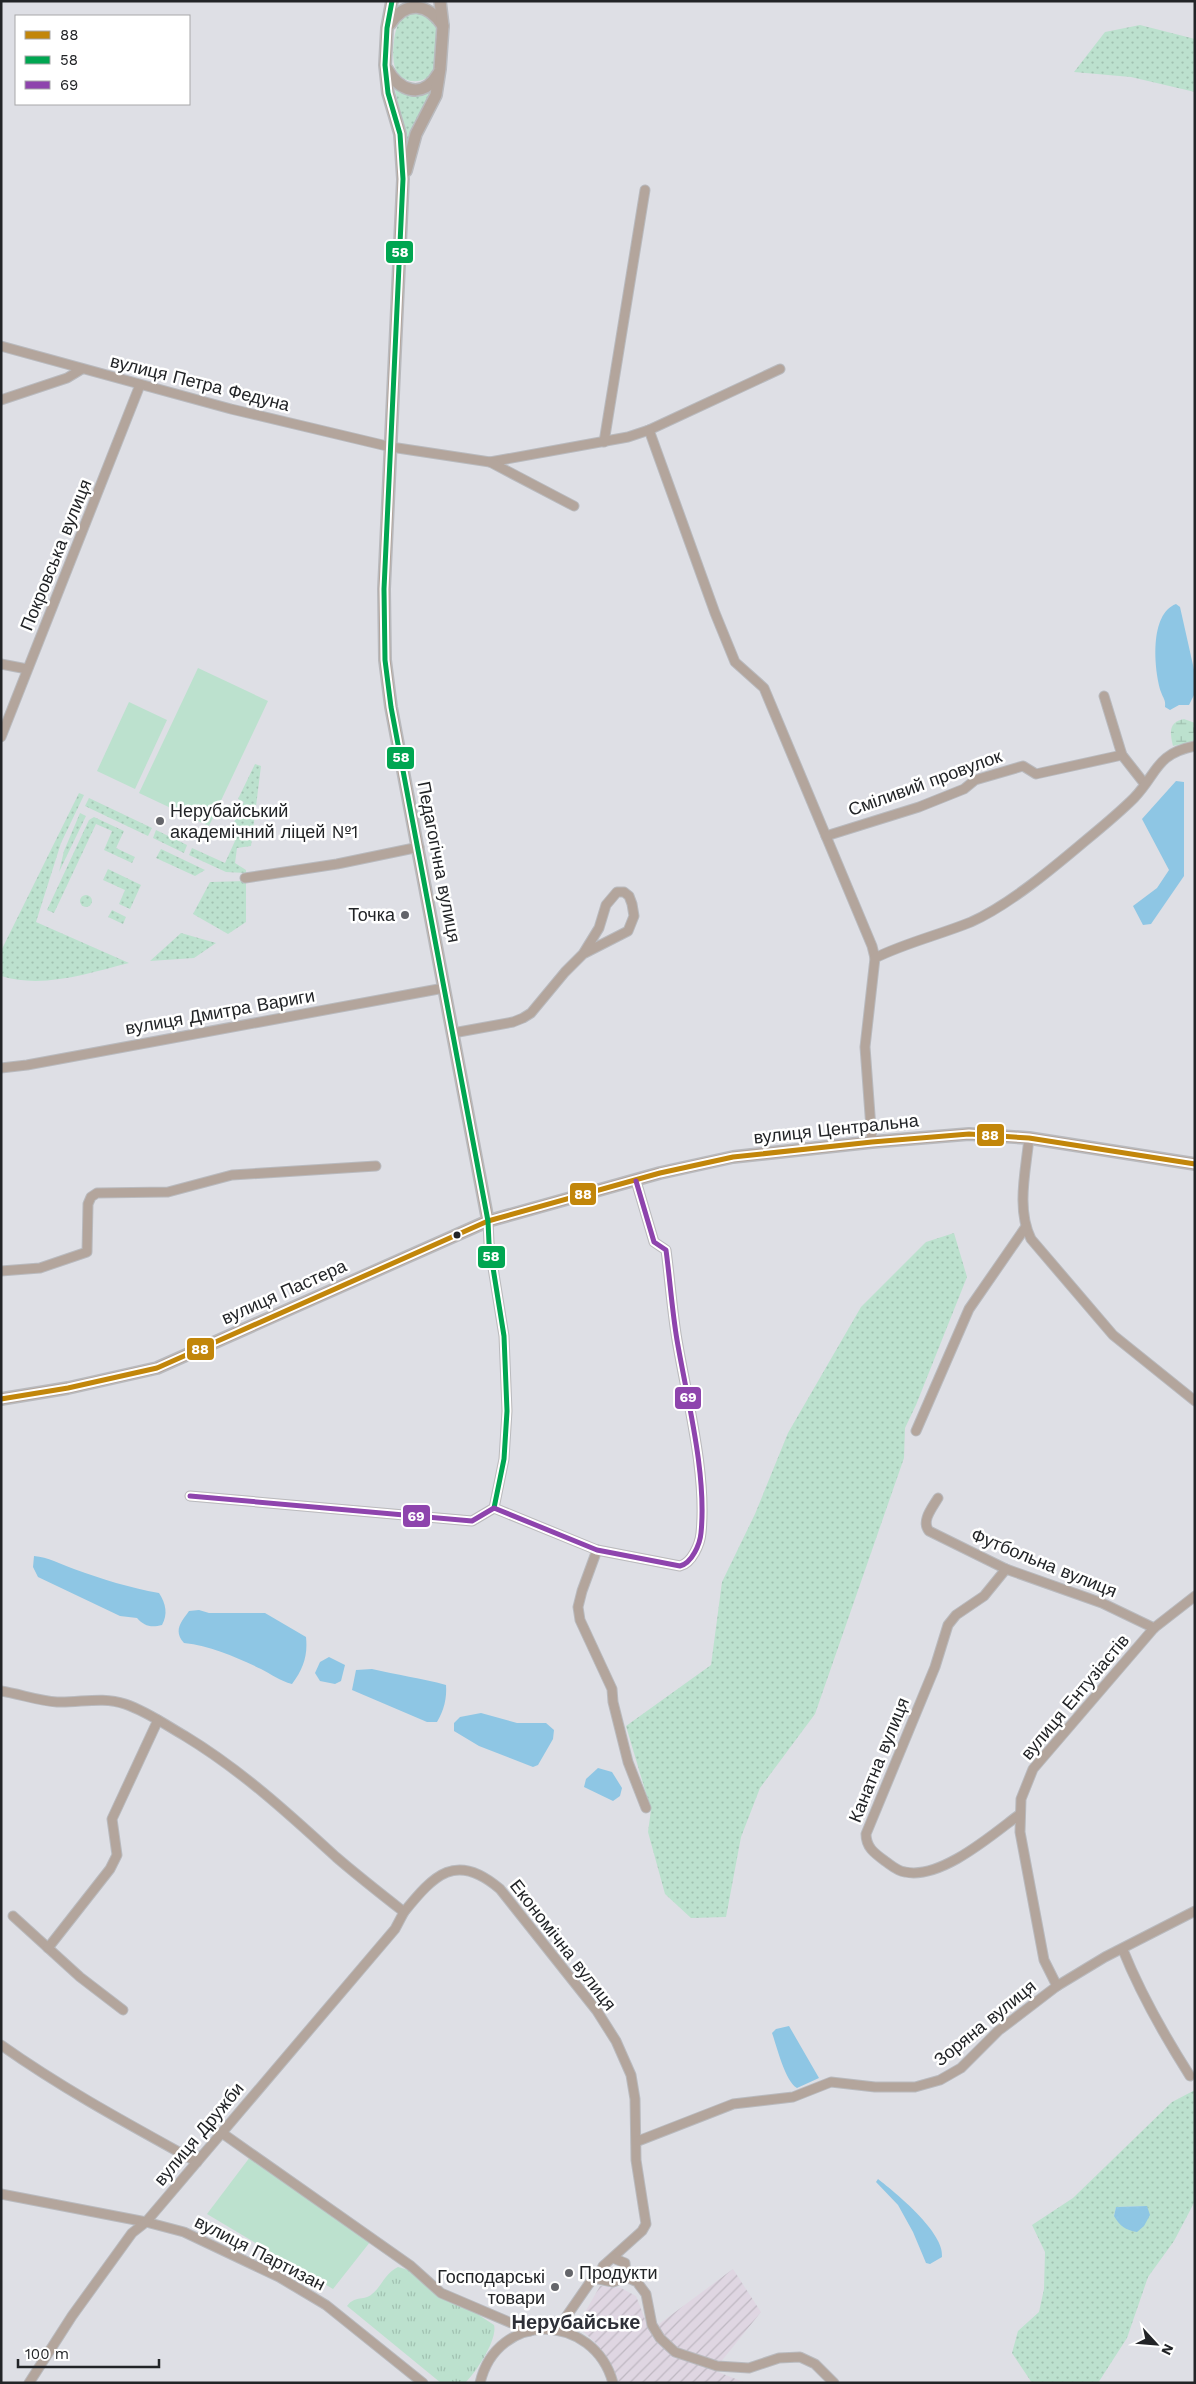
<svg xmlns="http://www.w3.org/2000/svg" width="1196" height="2384" viewBox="0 0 1196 2384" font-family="'Work Sans',sans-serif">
	<defs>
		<pattern id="industrial-furrows" width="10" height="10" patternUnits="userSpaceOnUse" patternTransform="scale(1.25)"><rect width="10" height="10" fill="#dfd6e2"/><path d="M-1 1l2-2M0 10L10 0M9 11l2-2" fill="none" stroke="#bfb8c2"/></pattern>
		<pattern id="grass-dots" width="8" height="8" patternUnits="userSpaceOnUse" patternTransform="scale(1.25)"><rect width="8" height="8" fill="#bce1ce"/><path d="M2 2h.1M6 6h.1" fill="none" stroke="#a1c1b1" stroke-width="1.8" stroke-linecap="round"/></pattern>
		<pattern id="wetland-marsh" width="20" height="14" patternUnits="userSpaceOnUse" patternTransform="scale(1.25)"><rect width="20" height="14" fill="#bce1ce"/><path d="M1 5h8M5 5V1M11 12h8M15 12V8" fill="none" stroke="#a1c1b1"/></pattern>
		<pattern id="park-tufts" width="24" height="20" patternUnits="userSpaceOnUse" patternTransform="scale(1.25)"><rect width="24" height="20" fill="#bce1ce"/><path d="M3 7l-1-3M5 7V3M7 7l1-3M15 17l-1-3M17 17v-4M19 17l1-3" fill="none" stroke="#a1c1b1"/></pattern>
	</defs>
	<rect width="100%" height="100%" fill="#dedfe5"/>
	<g fill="url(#industrial-furrows)">
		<path d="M733 2269 761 2312 720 2363 675 2349 655 2327Z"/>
		<path d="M600 2286 621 2288 636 2296 648 2327 670 2353 746 2383H613L597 2344 577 2326Z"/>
	</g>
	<g fill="url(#grass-dots)" fill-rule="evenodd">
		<path d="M413 13C422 13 431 16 436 24 440 31 438 40 437 47 436 65 434 83 411 81 405 80 398 76 396 70 391 59 393 31 400 21 403 16 408 14 413 13Z"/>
		<path d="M1140 25 1195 39V92L1131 77 1074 72 1105 32Z"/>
		<path d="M394 86 434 88 412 127 407 142Z"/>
		<path d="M255 764 261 766 251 846 237 848 235 863 246 870V873L226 872 189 855 192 848 225 863 235 841 227 837 244 802 238 799Z"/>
		<path d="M79 793 84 795 61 843 36 922 129 963C89 973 43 989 1 976V951Z"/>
		<path d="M89 798 152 828 148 836 85 806Z"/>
		<path d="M80 813 86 816 59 872 64 851Z"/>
		<path d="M94 817 124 831 116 848 135 857 132 863 104 850 112 831 96 824 54 913 47 910 89 820Z"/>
		<path d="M156 830 187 845 184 853 153 838Z"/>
		<path d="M161 849 205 870 195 876 156 858Z"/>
		<path d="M108 869 141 885 130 909 119 904 125 890 103 880Z"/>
		<path d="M246 881V922L228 934 193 914 210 882Z"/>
		<circle cx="86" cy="901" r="6"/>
		<path d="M112 910 126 917 123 924 108 917Z"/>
		<path d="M181 933 216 943 194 958 150 961Z"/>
		<path d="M954 1233 967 1277 916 1405 905 1428 904 1458 815 1714 760 1788 741 1837 726 1917 691 1918 665 1894 648 1832 651 1810 626 1726 711 1665 722 1582 755 1514 788 1433 861 1307 926 1242Z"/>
		<path d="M1195 2090V2201L1174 2241 1148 2277 1127 2338 1098 2383H1032L1012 2353 1018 2331 1039 2312 1044 2289 1045 2252 1032 2225 1073 2198 1172 2102ZM1147 2206 1114 2216 1116 2207Z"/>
	</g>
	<path fill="url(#wetland-marsh)" d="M1184 719 1195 723V741L1173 746C1170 733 1168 722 1184 719Z"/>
	<path fill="url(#park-tufts)" d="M398 2267 412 2271 494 2325C498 2339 476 2373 465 2383H441L347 2306C355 2295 365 2301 372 2294 382 2286 385 2273 398 2267Z"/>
	<g fill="#bce1ce">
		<path d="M198 668 268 701 209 826 139 793Z"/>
		<path d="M129 702 167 720 135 789 97 771Z"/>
		<path d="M250 2157 370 2242 333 2289 207 2214Z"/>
	</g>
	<g fill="#8ec6e4">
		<path d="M1176 604 1180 607 1195 674V693L1189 705H1179L1170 710 1165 707C1166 700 1163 698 1161 692 1154 670 1149 614 1176 604Z"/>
		<path d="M1176 781 1184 782V876L1151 924 1143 925 1133 906 1157 888 1169 870 1142 819Z"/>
		<path d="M34 1556C48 1557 60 1564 74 1569 102 1579 130 1588 159 1593 166 1604 168 1614 162 1625 151 1628 144 1626 137 1618L120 1616 38 1577 33 1567Z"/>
		<path d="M199 1610 209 1613H265L306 1637C308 1656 303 1669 292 1684 280 1681 271 1674 261 1669 236 1657 211 1646 184 1643 173 1631 181 1622 189 1611Z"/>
		<path d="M329 1657 345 1665 341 1681 335 1684 320 1681 315 1673 320 1662Z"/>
		<path d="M372 1669C396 1675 422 1678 446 1685 447 1698 444 1710 437 1722H427L352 1690 356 1670Z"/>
		<path d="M481 1713 517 1723H546L554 1730 553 1739 538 1765 533 1767 479 1746 454 1731V1723L460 1717Z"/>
		<path d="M598 1768 612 1772 622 1788 620 1796 613 1801 584 1787 586 1779Z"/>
		<path d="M789 2026 819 2078 797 2088C785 2081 777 2047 772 2033L776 2029Z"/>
		<path d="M878 2179C896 2193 945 2233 942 2257L930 2264 926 2263 913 2232 898 2205 876 2182Z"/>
		<path d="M1147 2206 1150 2215 1144 2226 1137 2232C1125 2230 1120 2226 1114 2216L1116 2207Z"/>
	</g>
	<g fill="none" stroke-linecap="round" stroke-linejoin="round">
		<g stroke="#b9babe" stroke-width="11">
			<g id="minor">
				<path d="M1 346 231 409 391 447 490 462 628 437 649 430 780 369"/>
				<path d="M1 400 67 378 82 369"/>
				<path d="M649 430 715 613 735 662 764 688 872 946 875 958"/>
				<path d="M604 442 645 190"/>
				<path d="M490 462 574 506"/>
				<path d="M1 664 27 669"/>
				<path d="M1104 696 1122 755 1144 783"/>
				<path d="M1 737 140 385"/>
				<path d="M826 836 919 807 964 789 975 780 1023 766 1036 774 1122 755"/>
				<path d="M245 878 337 864 419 847"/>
				<path d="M453 1033 513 1022 523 1018 531 1013 565 972 583 954 628 931 634 916 632 904 629 896 624 892H617L606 905 599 928 583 954"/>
				<path d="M1 1068 27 1065 444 988"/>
				<path d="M1029 1138C1026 1170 1016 1209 1031 1239L1113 1335 1195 1401"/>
				<path d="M872 1142 865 1047 875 958C905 943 939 935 971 922 1009 905 1053 868 1085 841 1102 827 1119 813 1134 798 1158 773 1155 754 1195 746"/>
				<path d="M488 1221 489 1243 504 1336 507 1411 504 1459 494 1508"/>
				<path d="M1 1271 40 1268 87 1252 88 1204 91 1197 97 1193 168 1192 232 1175 376 1166"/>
				<path d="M916 1431 969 1309 1025 1228"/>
				<path d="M190 1496 472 1521 494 1508 597 1550 680 1566C692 1563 700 1544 701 1533 707 1474 687 1399 677 1340 672 1310 670 1280 666 1250L654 1242 636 1181"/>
				<path d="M938 1498C932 1508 921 1521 929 1531L1006 1569 1102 1603 1154 1628"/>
				<path d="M597 1550 582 1591 578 1607 580 1620 612 1689 613 1702 628 1762 646 1808"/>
				<path d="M1006 1569 984 1596 956 1615 948 1625 935 1667 866 1834C866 1847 874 1853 885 1861 891 1865 897 1871 905 1872 941 1880 993 1834 1020 1814"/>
				<path d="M1 1691C20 1694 39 1701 57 1702 80 1703 102 1696 125 1704 146 1711 166 1725 185 1736 241 1770 288 1813 336 1857 358 1876 381 1894 404 1912 434 1875 456 1851 500 1889L597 2011 616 2041 631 2075 635 2099 636 2160 646 2224 642 2231 603 2266 601 2271 593 2278 557 2330"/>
				<path d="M13 1916 80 1977 123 2010"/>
				<path d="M48 1948 110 1869 117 1855 112 1819 158 1720"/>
				<path d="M1123 1950C1141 1995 1164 2035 1190 2076"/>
				<path d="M1057 1986 1044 1960 1020 1832 1021 1799 1033 1769 1154 1628 1195 1596"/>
				<path d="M1 2045C63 2089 130 2125 197 2162"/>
				<path d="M222 2133 411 2266 441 2293 530 2331"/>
				<path d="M638 2141 733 2104 793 2097 831 2082 875 2087H915L940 2080 961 2068 998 2031 1057 1986 1105 1957 1195 1911"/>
				<path d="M1 2194 146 2222 184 2232 279 2277 326 2305 423 2383"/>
				<path d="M613 2258 625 2263 626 2277"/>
				<path d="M626 2277 637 2282 646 2294 652 2325 660 2338 675 2352 717 2366 749 2368 779 2358 800 2357 815 2364 834 2383"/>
				<path d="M593 2278 613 2282 626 2277"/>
				<path d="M29 2383 72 2316 132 2233 146 2222 395 1929 404 1912"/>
				<path d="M480 2383C497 2310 594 2313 613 2383"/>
			</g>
		</g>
		<g stroke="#b9babe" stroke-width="14">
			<g id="tertiary">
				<path d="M392 1 387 28 385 65 388 93 400 134 403 179 384 589 385 660 391 707 488 1221"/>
				<path d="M390 24C406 0 428 3 443 26"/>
				<path d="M387 69C399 91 423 100 438 74"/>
				<path d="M406 171 416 134 436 95 440 69 443 26 440 1"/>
				<path d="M1 1399 68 1388 157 1368 488 1221 660 1173 733 1157 872 1142 969 1134 1029 1138 1195 1164"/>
			</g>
		</g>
		<use href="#minor" stroke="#b3a59c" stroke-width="9"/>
		<use href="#tertiary" stroke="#b3a59c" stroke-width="11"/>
		<g stroke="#fff" stroke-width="9">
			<path id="bus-1" d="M1 1399 68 1388 157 1368 488 1221 660 1173 733 1157 872 1142 969 1134 1029 1138 1195 1164"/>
		</g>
		<g stroke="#fff" stroke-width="9">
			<path id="bus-2" d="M392 1 387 28 385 65 388 93 400 134 403 179 384 589 385 660 391 707 488 1221 489 1243 504 1336 507 1411 504 1459 494 1508"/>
		</g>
		<g stroke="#fff" stroke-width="9">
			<path id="bus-3" d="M190 1496 472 1521 494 1508 597 1550 680 1566C692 1563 700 1544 701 1533 707 1474 687 1399 677 1340 672 1310 670 1280 666 1250L654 1242 636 1181"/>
		</g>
		<use href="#bus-1" stroke="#c2860a" stroke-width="5"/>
		<use href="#bus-2" stroke="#00a651" stroke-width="5"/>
		<use href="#bus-3" stroke="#8e44ad" stroke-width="5"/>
	</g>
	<g fill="#64656a" stroke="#fff" stroke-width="2">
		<circle cx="160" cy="821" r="5"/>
		<circle cx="405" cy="915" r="5"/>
		<circle cx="569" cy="2273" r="5"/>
		<circle cx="555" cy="2287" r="5"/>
	</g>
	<circle fill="#222427" stroke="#fff" stroke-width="2" cx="457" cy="1235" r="4.5"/>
	<g text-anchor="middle" stroke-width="5" stroke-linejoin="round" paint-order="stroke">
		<g font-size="18" fill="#222427" stroke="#fff">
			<text transform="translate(200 383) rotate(14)" y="6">вулиця Петра Федуна</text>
			<text transform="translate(56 555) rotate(-68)" y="6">Покровська вулиця</text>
			<text transform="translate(925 783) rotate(-20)" y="6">Сміливий провулок</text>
			<text transform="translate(439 862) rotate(79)" y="6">Педагогічна вулиця</text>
			<text transform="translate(220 1012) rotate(-10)" y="6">вулиця Дмитра Вариги</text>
			<text transform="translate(836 1129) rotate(-6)" y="6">вулиця Центральна</text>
			<text transform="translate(284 1292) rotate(-24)" y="6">вулиця Пастера</text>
			<text transform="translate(1044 1563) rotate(22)" y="6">Футбольна вулиця</text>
			<text transform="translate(1075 1697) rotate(-50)" y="6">вулиця Ентузіастів</text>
			<text transform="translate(879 1760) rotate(-68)" y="6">Канатна вулиця</text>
			<text transform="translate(563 1945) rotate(52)" y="6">Економічна вулиця</text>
			<text transform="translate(985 2023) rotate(-39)" y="6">Зоряна вулиця</text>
			<text transform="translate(199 2134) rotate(-50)" y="6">вулиця Дружби</text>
			<text transform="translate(260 2253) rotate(27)" y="6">вулиця Партизан</text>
		</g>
		<g font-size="18" fill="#222427" stroke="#fff" text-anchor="start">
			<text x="170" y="817">Нерубайський<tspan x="170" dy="21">академічний ліцей №1</tspan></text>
			<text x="395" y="921" text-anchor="end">Точка</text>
			<text x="579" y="2279">Продукти</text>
			<text x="545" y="2283" text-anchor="end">Господарські<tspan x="545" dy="21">товари</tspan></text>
		</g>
		<g font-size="20" font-weight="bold" fill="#2e3038" stroke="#fff">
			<text x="576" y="2329">Нерубайське</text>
		</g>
	</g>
	<g stroke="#fff" stroke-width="2">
		<rect x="385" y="240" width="29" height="24" rx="5" fill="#00a651"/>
		<rect x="386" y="746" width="29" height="24" rx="5" fill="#00a651"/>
		<rect x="976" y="1123" width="29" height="24" rx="5" fill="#c2860a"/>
		<rect x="569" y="1182" width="28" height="24" rx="5" fill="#c2860a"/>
		<rect x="477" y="1245" width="29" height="24" rx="5" fill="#00a651"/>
		<rect x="186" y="1337" width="29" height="24" rx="5" fill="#c2860a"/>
		<rect x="674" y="1386" width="28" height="24" rx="5" fill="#8e44ad"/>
		<rect x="402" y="1504" width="29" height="24" rx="5" fill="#8e44ad"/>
	</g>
	<g font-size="14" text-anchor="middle" font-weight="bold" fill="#fff">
		<text x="400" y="257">58</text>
		<text x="401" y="762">58</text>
		<text x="990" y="1140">88</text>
		<text x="583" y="1199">88</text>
		<text x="491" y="1261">58</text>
		<text x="200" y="1354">88</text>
		<text x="688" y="1402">69</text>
		<text x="416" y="1521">69</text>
	</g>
	<rect width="1196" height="2384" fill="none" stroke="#222427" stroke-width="5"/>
	<rect x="15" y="15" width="175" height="90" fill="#ffffff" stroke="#a7a7a9"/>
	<rect x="25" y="31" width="25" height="8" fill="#c2860a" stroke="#a7a7a9"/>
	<text x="60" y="40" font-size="15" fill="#222427">88</text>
	<rect x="25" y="56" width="25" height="8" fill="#00a651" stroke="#a7a7a9"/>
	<text x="60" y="65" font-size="15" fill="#222427">58</text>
	<rect x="25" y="81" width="25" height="8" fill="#8e44ad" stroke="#a7a7a9"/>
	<text x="60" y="90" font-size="15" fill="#222427">69</text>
	<g transform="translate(1156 2344) rotate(116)" stroke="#ffffff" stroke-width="4" paint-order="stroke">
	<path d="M0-4L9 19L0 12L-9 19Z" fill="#222427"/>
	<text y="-8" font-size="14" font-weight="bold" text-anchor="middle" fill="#222427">N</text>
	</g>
	<path d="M18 2359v8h141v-8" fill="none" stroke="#222427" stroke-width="2.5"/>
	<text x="25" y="2359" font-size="15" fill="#222427" stroke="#ffffff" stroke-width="4" paint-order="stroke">100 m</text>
</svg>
